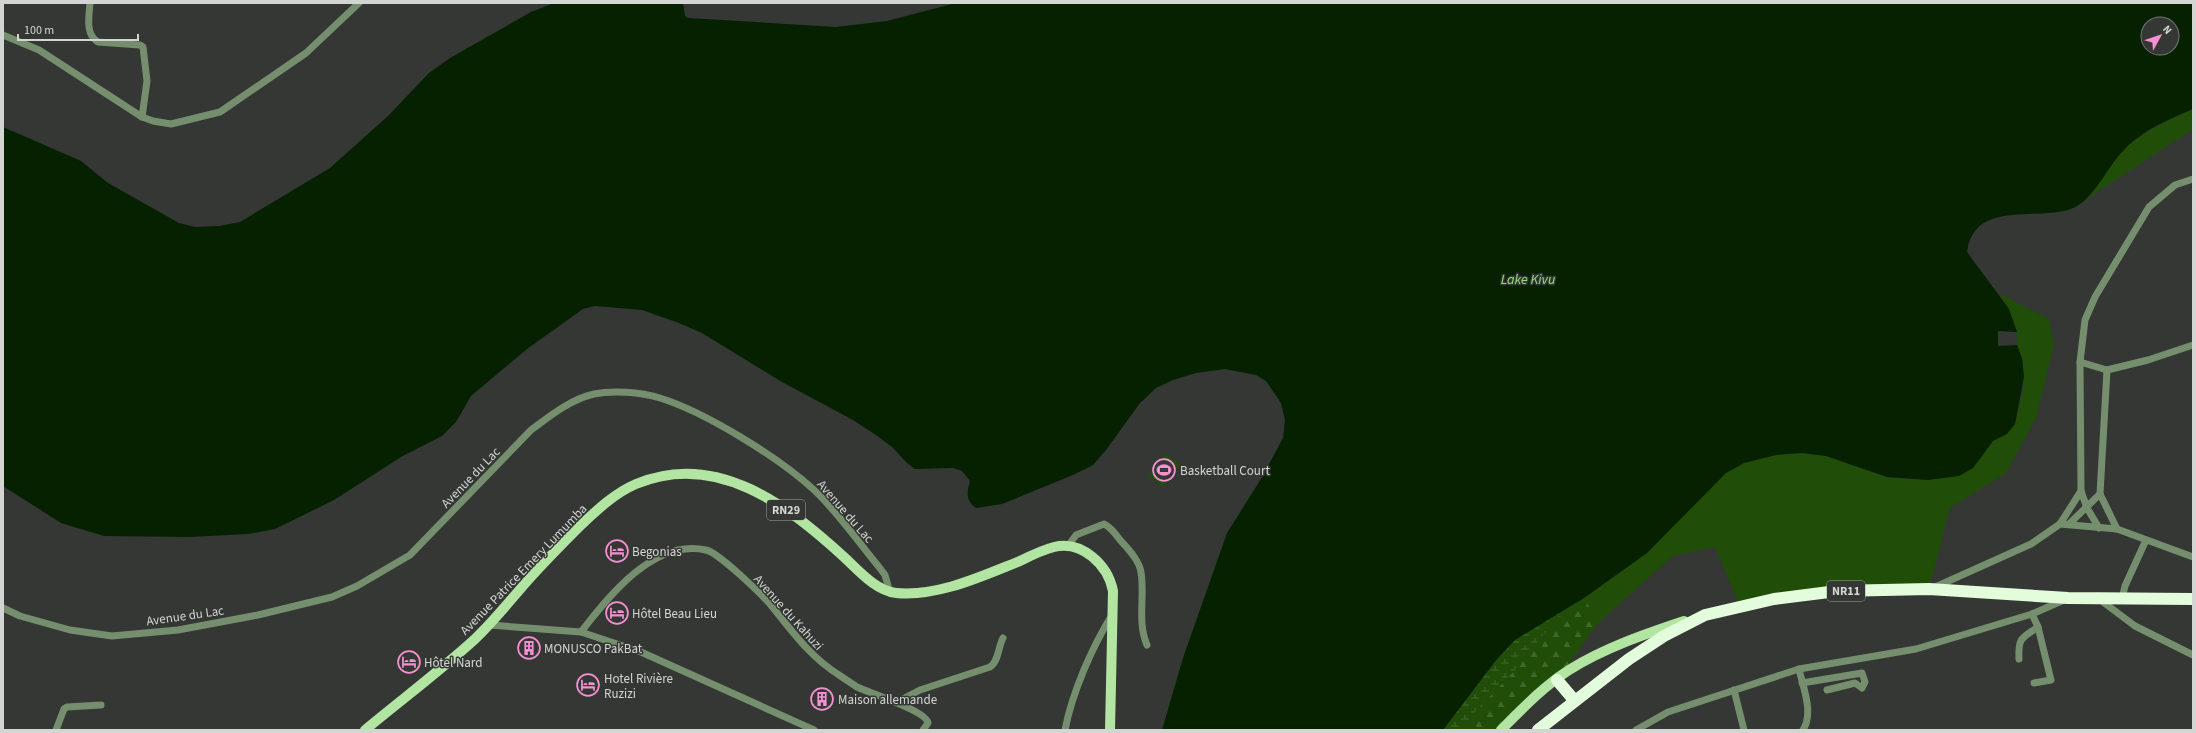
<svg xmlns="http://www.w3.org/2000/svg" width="2196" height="733" viewBox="0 0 2196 733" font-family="'Source Sans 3',sans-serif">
	<defs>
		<pattern id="forest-firs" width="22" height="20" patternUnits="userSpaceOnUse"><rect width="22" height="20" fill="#204e08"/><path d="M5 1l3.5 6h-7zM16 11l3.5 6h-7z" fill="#40672b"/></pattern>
		<pattern id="wetland-marsh" width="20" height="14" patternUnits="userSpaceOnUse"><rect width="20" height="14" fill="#204e08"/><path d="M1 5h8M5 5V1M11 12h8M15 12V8" fill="none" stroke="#40672b"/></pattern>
	</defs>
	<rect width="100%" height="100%" fill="#343734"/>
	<g fill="#204e08">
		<path d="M2193 109V129L2082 202C2098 187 2108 164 2124 149 2144 131 2168 120 2193 109Z"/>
		<path d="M1999 293 2049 319 2054 345 2036 418 2006 473 1950 508 1929 589 1837 591 1740 606 1715 547 1673 556 1599 622 1584 598 1647 553 1726 473 1744 463 1776 455 1802 453 1826 456 1887 477 1907 479 1973 468 1993 441 2007 434 2015 424 2023 390V363L2017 345V332L2009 309Z"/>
		<path d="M1165 454 1180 464 1163 487 1149 476Z"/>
	</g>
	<path fill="url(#forest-firs)" d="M1584 598 1599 622 1557 680 1501 730H1461L1476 711 1515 670 1563 610Z"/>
	<path fill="url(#wetland-marsh)" d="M1563 610 1515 670 1476 711 1461 730H1443L1497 659 1515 640Z"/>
	<path fill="#052100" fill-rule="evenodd" d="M554 3H683L685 16 688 18 836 27 887 21 956 3H2193V109C2169 119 2141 131 2123 151 2105 169 2094 202 2068 210 2031 220 1974 201 1967 252L2009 309 2017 332V345L2022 358 2024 377 2015 424 2007 434 1993 441 1973 468 1959 476 1928 480 1887 477 1826 456 1802 453 1776 455 1744 463 1726 473 1647 553 1584 598 1515 640 1497 659 1443 730H1162L1183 658 1227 533 1261 479 1283 438 1285 420 1281 403 1266 381 1256 375 1225 369 1196 373 1173 380 1156 388 1140 403 1106 450 1093 465 1073 475 1002 504 976 508C965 500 967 492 970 481L962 471 953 468 915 469 907 463 892 447 876 435 853 420 782 382 702 333 679 323 642 310 595 306 583 309 527 349 484 385 471 396 456 422 442 436 401 457 334 500 275 529 248 534 190 537 104 536 61 523 3 486V127L81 161 108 183 179 223 195 227 219 226 240 222 330 168 388 116 429 73 450 58 531 12ZM2148 24H2172V48H2148Z"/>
	<path fill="#343734" d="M1998 331 2017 332V345L1998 346Z"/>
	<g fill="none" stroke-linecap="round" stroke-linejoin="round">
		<g stroke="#758e6d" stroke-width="7">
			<path d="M90 3C89 17 85 34 98 42L140 45 143 47 147 81 142 117"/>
			<path d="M3 35 39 50 142 117 153 121 171 124 220 112 306 53 359 3"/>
			<path d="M2080 362 2107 370 2148 360 2193 345"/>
			<path d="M2107 370 2100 494 2117 529"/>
			<path d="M2060 524 2117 529 2193 557"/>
			<path d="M2069 524 2100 494"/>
			<path d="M2099 528 2087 508 2081 491 2080 362 2085 320 2095 297 2149 207 2175 185 2193 179"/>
			<path d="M1068 546 1076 535 1104 524C1111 527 1116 535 1121 541 1128 549 1139 560 1141 572 1145 596 1137 623 1147 645"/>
			<path d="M1933 588 2031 544 2060 524 2081 491"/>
			<path d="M2099 599 2135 626 2193 655"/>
			<path d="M2122 599 2125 586 2146 540"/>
			<path d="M3 608 20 616 70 630 112 636 178 630 258 615 332 597 357 586 410 555 531 430C550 416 569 400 594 394 613 390 640 392 660 398 705 412 778 457 813 489 838 512 858 542 879 567L885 575 890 593"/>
			<path d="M489 625 581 632C608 597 654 538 706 550 719 553 760 593 770 604 792 631 810 657 839 675 845 679 851 683 857 687 870 693 927 711 928 723L923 730"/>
			<path d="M581 632 641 652 814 730"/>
			<path d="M2019 659C2018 637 2022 638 2038 627L2032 614"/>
			<path d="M1799 669C1803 687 1814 713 1803 730"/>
			<path d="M1802 683 1862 673 1865 682 1862 688 1855 683 1827 690"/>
			<path d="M2034 683 2051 680 2038 627"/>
			<path d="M1734 690 1744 730"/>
			<path d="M897 702 920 690 990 667C999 661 998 647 1003 638"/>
			<path d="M56 730 64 709 67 707 101 705"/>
			<path d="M1065 730C1072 693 1092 647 1112 615"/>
			<path d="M1636 730 1668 712 1799 669 1916 649 2032 614 2064 600"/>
		</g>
		<g stroke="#b2e5a1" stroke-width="10">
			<path d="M365 730C401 700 440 671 475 639 495 620 512 598 530 578 546 560 564 542 581 525 598 509 615 493 636 484 717 450 788 506 844 557 858 570 876 591 896 593 938 597 982 576 1020 561 1030 556 1042 550 1054 547 1082 540 1108 565 1113 591L1110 730"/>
			<path d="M1501 730C1522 709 1544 686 1569 670 1604 648 1645 634 1684 621"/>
		</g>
		<g stroke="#e3fcdc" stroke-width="12">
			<path d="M1557 680 1574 700"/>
			<path d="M1538 730 1629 659 1664 636 1705 615 1774 599 1837 591 1929 589 2068 598 2193 599"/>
		</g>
	</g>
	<defs>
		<g id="stadium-ring" transform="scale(1.15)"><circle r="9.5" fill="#343734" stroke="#f591d2" stroke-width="1.5"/><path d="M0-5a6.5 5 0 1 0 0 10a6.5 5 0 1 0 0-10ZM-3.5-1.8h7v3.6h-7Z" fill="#f591d2"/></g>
		<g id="hotel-ring" transform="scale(1.15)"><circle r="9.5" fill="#343734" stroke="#f591d2" stroke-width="1.5"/><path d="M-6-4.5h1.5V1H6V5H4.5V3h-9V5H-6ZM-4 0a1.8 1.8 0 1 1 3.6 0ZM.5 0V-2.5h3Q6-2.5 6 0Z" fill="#f591d2"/></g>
		<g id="building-ring" transform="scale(1.15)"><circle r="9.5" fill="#343734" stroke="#f591d2" stroke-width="1.5"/><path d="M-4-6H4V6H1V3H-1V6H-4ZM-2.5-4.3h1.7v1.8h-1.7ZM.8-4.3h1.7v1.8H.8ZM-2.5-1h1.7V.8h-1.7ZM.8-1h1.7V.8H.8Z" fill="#f591d2"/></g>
	</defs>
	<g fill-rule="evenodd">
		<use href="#stadium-ring" x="1164" y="470"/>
		<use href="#hotel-ring" x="617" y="551"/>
		<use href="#hotel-ring" x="617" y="613"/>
		<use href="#building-ring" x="529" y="648"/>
		<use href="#hotel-ring" x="409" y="662"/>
		<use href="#hotel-ring" x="588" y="685"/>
		<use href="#building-ring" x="822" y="699"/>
	</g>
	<g text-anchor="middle" stroke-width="3" stroke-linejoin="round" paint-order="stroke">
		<g fill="#343734" stroke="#a3a6a3" stroke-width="1">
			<rect x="767" y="500" width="38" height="20" rx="3"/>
			<rect x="1827" y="581" width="38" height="20" rx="3"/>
		</g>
		<g font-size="12" font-weight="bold" fill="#d3d5d3">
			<text x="786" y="514">RN29</text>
			<text x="1846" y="595">NR11</text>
		</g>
		<g font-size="13" fill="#d3d5d3" stroke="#343734" text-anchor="start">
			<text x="1180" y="475">Basketball Court</text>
			<text x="632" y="556">Begonias</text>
			<text x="632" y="618">Hôtel Beau Lieu</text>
			<text x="544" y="653">MONUSCO PakBat</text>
			<text x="424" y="667">Hôtel Nard</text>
			<text x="604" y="683">Hotel Rivière<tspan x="604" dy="15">Ruzizi</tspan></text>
			<text x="838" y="704">Maison allemande</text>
		</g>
		<g font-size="13" fill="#d3d5d3" stroke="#343734">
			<text transform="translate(470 477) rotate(-46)" y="5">Avenue du Lac</text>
			<text transform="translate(846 511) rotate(49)" y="5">Avenue du Lac</text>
			<text transform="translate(523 569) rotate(-46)" y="5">Avenue Patrice Emery Lumumba</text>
			<text transform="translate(789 612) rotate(48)" y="5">Avenue du Kahuzi</text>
			<text transform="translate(185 615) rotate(-8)" y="5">Avenue du Lac</text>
		</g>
		<g font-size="14" font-style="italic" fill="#92dd77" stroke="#343734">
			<text x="1528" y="284">Lake Kivu</text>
		</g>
	</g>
	<rect width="2196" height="733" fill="none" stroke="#d3d5d3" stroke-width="8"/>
	<g transform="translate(2160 36) rotate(50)"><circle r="19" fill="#343734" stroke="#747674"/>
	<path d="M0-3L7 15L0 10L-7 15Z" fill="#f591d2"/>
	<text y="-6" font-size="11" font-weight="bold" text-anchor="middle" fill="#d3d5d3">N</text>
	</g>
	<path d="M18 34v6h120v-6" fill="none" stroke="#d3d5d3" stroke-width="2"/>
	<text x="24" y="34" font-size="12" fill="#d3d5d3" stroke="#343734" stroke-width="3" paint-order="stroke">100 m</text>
</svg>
